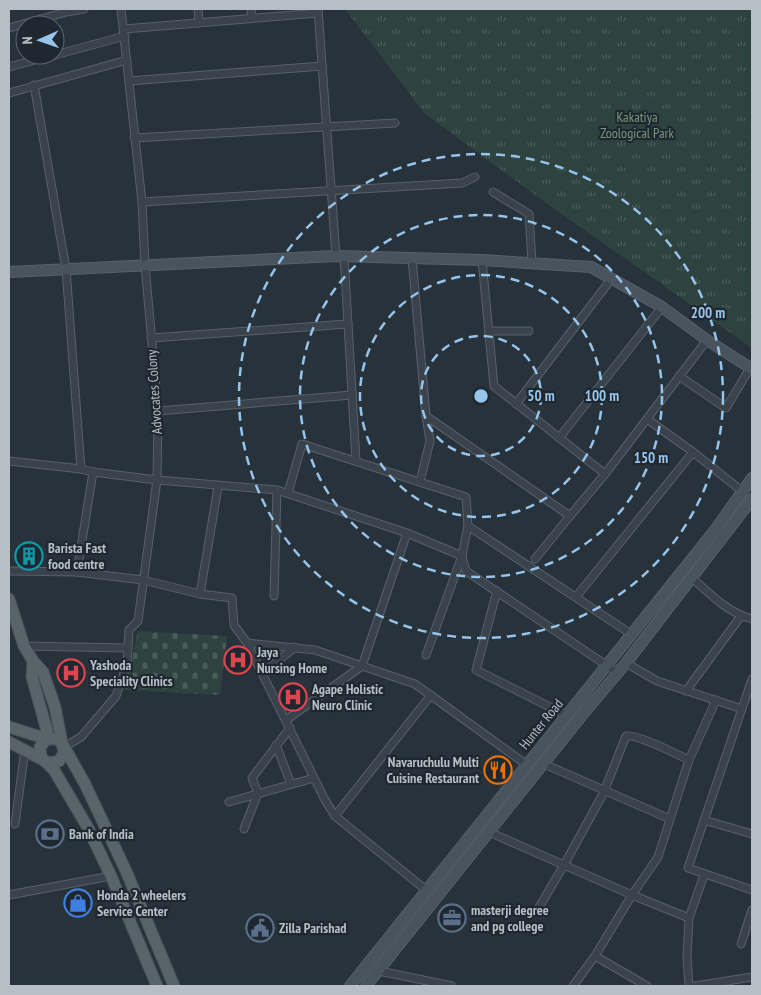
<svg xmlns="http://www.w3.org/2000/svg" width="761" height="995" viewBox="0 0 761 995" font-family="'PT Sans Narrow',sans-serif">
	<defs>
		<pattern id="cemetery-stones" width="16" height="16" patternUnits="userSpaceOnUse" patternTransform="scale(1.25)"><rect width="16" height="16" fill="#2e423f"/><path d="M2 7V4a2 2 0 0 1 4 0v3zM10 15v-3a2 2 0 0 1 4 0v3z" fill="#4a5c59"/></pattern>
		<pattern id="park-tufts" width="24" height="20" patternUnits="userSpaceOnUse" patternTransform="scale(1.25)"><rect width="24" height="20" fill="#2e423f"/><path d="M3 7l-1-3M5 7V3M7 7l1-3M15 17l-1-3M17 17v-4M19 17l1-3" fill="none" stroke="#4a5c59"/></pattern>
	</defs>
	<rect width="100%" height="100%" fill="#27323a"/>
	<path fill="url(#cemetery-stones)" d="M138 631 227 636 220 695 125 690Z"/>
	<path fill="url(#park-tufts)" d="M345 9H752V348L546 203 425 114Z"/>
	<g fill="none" stroke-linecap="round" stroke-linejoin="round">
		<g stroke="#586169" stroke-width="9">
			<g id="street">
				<path d="M198 9 199 23"/>
				<path d="M251 9 252 18"/>
				<path d="M318 9 336 256"/>
				<path d="M9 28 66 12 84 9"/>
				<path d="M124 29 318 13"/>
				<path d="M55 55 125 36"/>
				<path d="M9 67 53 55"/>
				<path d="M129 81 322 66"/>
				<path d="M34 85 66 269 81 469"/>
				<path d="M9 93 127 60"/>
				<path d="M134 138 395 123"/>
				<path d="M493 192 529 214 532 263"/>
				<path d="M142 202 462 183 475 177"/>
				<path d="M344 256 356 461"/>
				<path d="M412 258 426 416 430 441 420 482"/>
				<path d="M482 260 494 386 605 474"/>
				<path d="M489 331H529"/>
				<path d="M151 338 348 324"/>
				<path d="M679 376 726 408 750 368"/>
				<path d="M516 404 612 278"/>
				<path d="M158 411 352 395"/>
				<path d="M426 416 570 516 605 474 707 340"/>
				<path d="M647 419 693 452 743 492"/>
				<path d="M559 438 662 307"/>
				<path d="M9 461 81 469 93 472 157 480 277 490 407 533 462 556 466 571 618 673"/>
				<path d="M288 493 302 444 466 497 468 526 462 556 426 655"/>
				<path d="M468 526 631 634"/>
				<path d="M535 559 570 516"/>
				<path d="M9 571 77 572 143 580 200 594 232 598 234 625 247 643 325 800 335 816 426 890"/>
				<path d="M77 572 93 472"/>
				<path d="M691 577C709 593 728 613 752 619"/>
				<path d="M497 591 476 670 566 715"/>
				<path d="M200 594 218 487"/>
				<path d="M274 596 277 490"/>
				<path d="M576 597 693 452"/>
				<path d="M247 643 315 650 415 684 527 765"/>
				<path d="M24 646 128 648"/>
				<path d="M626 663 657 681 742 709"/>
				<path d="M263 673 295 647"/>
				<path d="M752 679 688 868 752 890"/>
				<path d="M686 691 741 616"/>
				<path d="M286 720 362 666 407 533"/>
				<path d="M276 745 291 784"/>
				<path d="M64 747 81 737 116 696 127 665 129 630 138 621 157 480 158 411 145 265 142 202 121 9"/>
				<path d="M544 764 670 819"/>
				<path d="M229 802 314 778"/>
				<path d="M335 816 431 695"/>
				<path d="M704 820 752 834"/>
				<path d="M15 824 25 749"/>
				<path d="M244 829 258 793 252 778 290 728"/>
				<path d="M489 832 632 895 658 857 689 760 716 700"/>
				<path d="M9 895 111 876"/>
				<path d="M538 909 564 865 603 794 626 736C638 734 676 754 689 760"/>
				<path d="M689 918 704 875"/>
				<path d="M741 944 752 910"/>
				<path d="M595 956 647 986"/>
				<path d="M379 971 452 986"/>
				<path d="M573 986 595 956 632 895 689 918 687 957 689 986"/>
				<path d="M695 986 752 977"/>
			</g>
		</g>
		<g stroke="#586169" stroke-width="12">
			<g id="secondary">
				<path d="M9 272 336 256 482 260 591 267 662 307 707 340 752 369"/>
				<path d="M350 986 715 530 752 478"/>
				<path d="M366 986 579 719 626 663 752 499"/>
			</g>
		</g>
		<g stroke="#464f57" stroke-width="13">
			<g id="primary">
				<path d="M9 599 24 646 33 661 43 672 55 707 64 753 59 761 49 763 9 742"/>
				<path d="M33 661 32 677 47 731V739L40 747 41 757 54 770 88 828 111 876 157 986"/>
				<path d="M9 727 47 739H57L62 743 85 784 126 871 174 986"/>
			</g>
		</g>
		<use href="#street" stroke="#3a434b" stroke-width="7"/>
		<use href="#secondary" stroke="#49535d" stroke-width="10"/>
		<use href="#primary" stroke="#58636a" stroke-width="11"/>
	</g>
	<g fill="none" stroke="#96c4eb" stroke-width="2.5" stroke-dasharray="9 6">
		<circle cx="481" cy="396" r="60"/>
		<circle cx="481" cy="396" r="121"/>
		<circle cx="481" cy="396" r="181"/>
		<circle cx="481" cy="396" r="242"/>
	</g>
	<defs>
		<g id="building-ring" transform="scale(1.4375)"><circle r="9.5" fill="#1f2830" stroke="#0f9aa8" stroke-width="1.5"/><path d="M-4-6H4V6H1V3H-1V6H-4ZM-2.5-4.3h1.7v1.8h-1.7ZM.8-4.3h1.7v1.8H.8ZM-2.5-1h1.7V.8h-1.7ZM.8-1h1.7V.8H.8Z" fill="#0f9aa8"/></g>
		<g id="hospital-ring" transform="scale(1.4375)"><circle r="9.5" fill="#1f2830" stroke="#e0444e" stroke-width="1.5"/><path d="M-5-5h3v3.5h4V-5h3V5h-3V1.5h-4V5h-3Z" fill="#e0444e"/></g>
		<g id="restaurant-ring" transform="scale(1.4375)"><circle r="9.5" fill="#1f2830" stroke="#e8710a" stroke-width="1.5"/><path d="M-5-6h1v4h1v-4h1v4h1v-4h1v5L-1.5 .5V6h-2V.5L-5-1ZM5-6V6H3V1.5H1.5Q1.5-4 5-6Z" fill="#e8710a"/></g>
		<g id="bank-ring" transform="scale(1.4375)"><circle r="9.5" fill="#1f2830" stroke="#5c6f8a" stroke-width="1.5"/><path d="M-6-4H6V4H-6ZM0-2.3a2.3 2.3 0 1 0 0 4.6a2.3 2.3 0 1 0 0-4.6Z" fill="#5c6f8a"/></g>
		<g id="shop-ring" transform="scale(1.4375)"><circle r="9.5" fill="#1f2830" stroke="#3f7fe0" stroke-width="1.5"/><path d="M-5-2.5h2.3a2.7 3.5 0 0 1 5.4 0H5L5.5 6h-11ZM-1.5-2.5h3a1.5 2.3 0 0 0-3 0Z" fill="#3f7fe0"/></g>
		<g id="office-ring" transform="scale(1.4375)"><circle r="9.5" fill="#1f2830" stroke="#5c6f8a" stroke-width="1.5"/><path d="M-6-3h4V-5.5h4V-3h4V5H-6ZM-1-4.5V-3h2v-1.5ZM-6 0V1H6V0Z" fill="#5c6f8a"/></g>
		<g id="civic-ring" transform="scale(1.4375)"><circle r="9.5" fill="#1f2830" stroke="#5c6f8a" stroke-width="1.5"/><path d="M-.6-6.5H3V-4.5H.6V-3L4-1V1h2V6H-6V1h2V-1L-.6-3ZM-1.2 2.5V6h2.4V2.5Z" fill="#5c6f8a"/></g>
	</defs>
	<g fill-rule="evenodd">
		<use href="#building-ring" x="29" y="556"/>
		<use href="#hospital-ring" x="238" y="660"/>
		<use href="#hospital-ring" x="71" y="673"/>
		<use href="#hospital-ring" x="293" y="697"/>
		<use href="#restaurant-ring" x="498" y="770"/>
		<use href="#bank-ring" x="50" y="834"/>
		<use href="#shop-ring" x="78" y="903"/>
		<use href="#office-ring" x="452" y="918"/>
		<use href="#civic-ring" x="260" y="928"/>
	</g>
	<g text-anchor="middle" stroke-width="4.5" stroke-linejoin="round" paint-order="stroke">
		<g font-size="14" fill="#77997a" stroke="#1f2830">
			<text x="637" y="122">Kakatiya<tspan x="637" dy="16">Zoological Park</tspan></text>
		</g>
		<g font-size="14" fill="#b6bec6" stroke="#1f2830">
			<text transform="translate(154 392) rotate(-94)" y="5">Advocates Colony</text>
			<text transform="translate(541 724) rotate(-51)" y="5">Hunter Road</text>
		</g>
		<g font-size="14" font-weight="bold" fill="#b6bec6" stroke="#1f2830" text-anchor="start">
			<text x="48" y="553">Barista Fast<tspan x="48" dy="16">food centre</tspan></text>
			<text x="257" y="657">Jaya<tspan x="257" dy="16">Nursing Home</tspan></text>
			<text x="90" y="670">Yashoda<tspan x="90" dy="16">Speciality Clinics</tspan></text>
			<text x="312" y="694">Agape Holistic<tspan x="312" dy="16">Neuro Clinic</tspan></text>
			<text x="479" y="767" text-anchor="end">Navaruchulu Multi<tspan x="479" dy="16">Cuisine Restaurant</tspan></text>
			<text x="69" y="839">Bank of India</text>
			<text x="97" y="900">Honda 2 wheelers<tspan x="97" dy="16">Service Center</tspan></text>
			<text x="471" y="915">masterji degree<tspan x="471" dy="16">and pg college</tspan></text>
			<text x="279" y="933">Zilla Parishad</text>
		</g>
	</g>
	<circle cx="481" cy="396" r="8" fill="#96c4eb" stroke="#1f2830" stroke-width="2.5"/>
	<g font-size="15" text-anchor="middle" font-weight="bold" fill="#96c4eb" stroke="#1f2830" stroke-width="4.5" stroke-linejoin="round" paint-order="stroke">
		<text x="708" y="318">200 m</text>
		<text x="541" y="401">50 m</text>
		<text x="602" y="401">100 m</text>
		<text x="651" y="463">150 m</text>
	</g>
	<rect width="761" height="995" fill="none" stroke="#b6bec6" stroke-width="20"/>
	<g transform="translate(40 40) rotate(268)"><circle r="24" fill="#1f2830" stroke="#5b646c"/>
	<path d="M0-4L9 19L0 12L-9 19Z" fill="#96c4eb"/>
	<text y="-8" font-size="14" font-weight="bold" text-anchor="middle" fill="#b6bec6">N</text>
	</g>
</svg>
